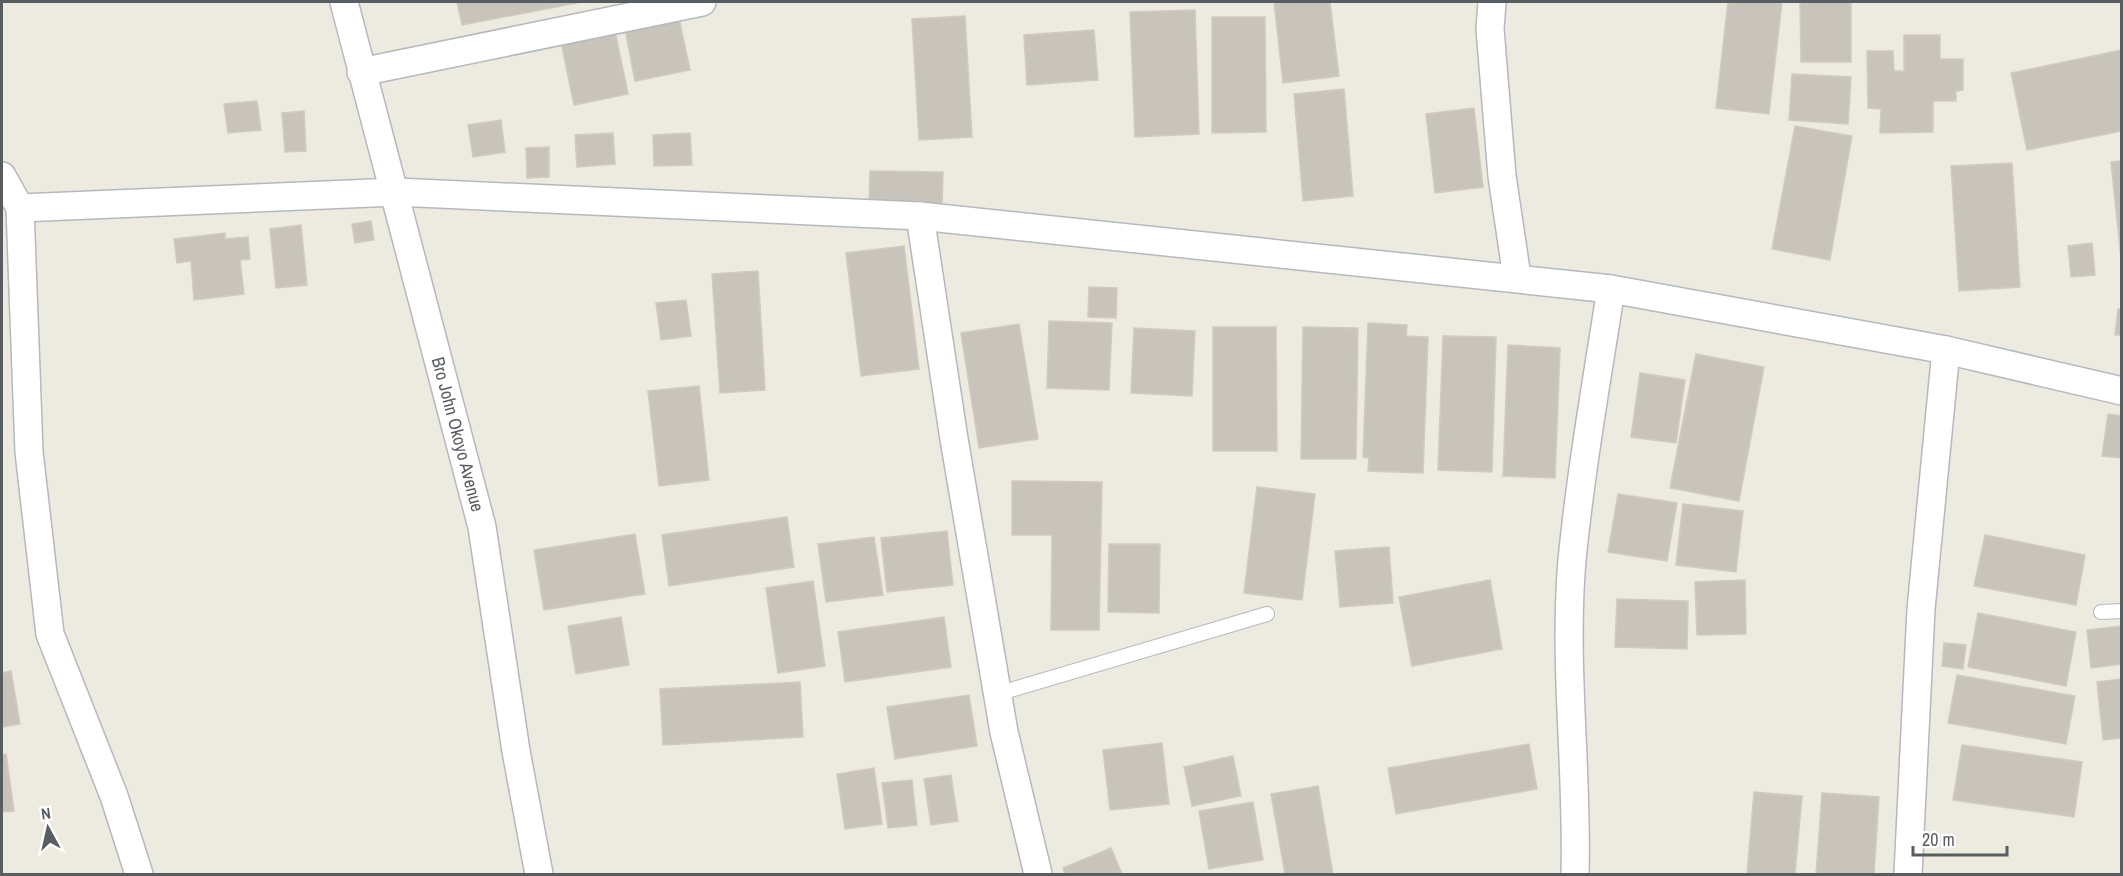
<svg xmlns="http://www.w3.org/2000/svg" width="2123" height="876" viewBox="0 0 2123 876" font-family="'Archivo Narrow',sans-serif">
	<rect width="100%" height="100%" fill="#edeadf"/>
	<g fill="#c8c4bc" stroke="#d2cbbd" stroke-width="1.5">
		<path d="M457 2H582L462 25Z"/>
		<path d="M1274 2H1330L1339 76 1283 83Z"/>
		<path d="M1728 2H1782L1769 114 1716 108Z"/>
		<path d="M1800 2H1851V62H1801Z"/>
		<path d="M1195 10 1199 134 1135 137 1130 12Z"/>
		<path d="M965 16 972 137 919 140 912 19Z"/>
		<path d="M1212 17H1265L1266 132 1212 133Z"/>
		<path d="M679 18 690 70 635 81 625 29Z"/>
		<path d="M1094 30 1098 80 1027 85 1024 35Z"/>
		<path d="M615 31 628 94 574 105 561 42Z"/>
		<path d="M1904 35H1940V59H1963V90L1956 91V101H1933V132L1880 133 1881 109 1868 108 1867 51H1893L1894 71H1904Z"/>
		<path d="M2122 50V131L2027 150 2011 73Z"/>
		<path d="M1792 74 1851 77 1848 124 1789 120Z"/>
		<path d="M1344 89 1353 196 1303 201 1294 94Z"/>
		<path d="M257 101 261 130 228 133 224 104Z"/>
		<path d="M1474 108 1483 187 1435 193 1426 114Z"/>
		<path d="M304 111 306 151 285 152 282 113Z"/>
		<path d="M501 120 505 152 473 157 468 125Z"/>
		<path d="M1795 126 1852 136 1830 260 1772 249Z"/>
		<path d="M613 133 615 164 577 167 575 135Z"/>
		<path d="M690 133 692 165 654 166 653 135Z"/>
		<path d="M549 147V177L527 178 526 148Z"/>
		<path d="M2122 161V268L2111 162Z"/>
		<path d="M2012 163 2020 287 1959 291 1951 166Z"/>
		<path d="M870 171 943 172 942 204 869 203Z"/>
		<path d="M371 221 374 240 355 243 352 224Z"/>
		<path d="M301 225 307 285 276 288 270 229Z"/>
		<path d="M225 233V239L248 237 250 259 240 260 244 294 194 300 191 261 177 263 174 239Z"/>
		<path d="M2092 243 2095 275 2071 277 2068 246Z"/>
		<path d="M904 246 919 369 861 376 846 253Z"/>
		<path d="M758 271 765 390 720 393 712 274Z"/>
		<path d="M1089 287 1117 288 1116 318 1088 317Z"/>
		<path d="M686 300 691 336 661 340 656 303Z"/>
		<path d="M2118 309H2122V335H2115Z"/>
		<path d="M1049 321 1112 323 1109 390 1047 388Z"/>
		<path d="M1368 323 1407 325 1406 336 1428 337 1423 473 1368 471 1369 458 1363 457Z"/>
		<path d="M1019 324 1038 439 979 448 961 333Z"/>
		<path d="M1213 327H1276L1277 451H1213Z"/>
		<path d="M1303 327 1358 328 1356 459H1301Z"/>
		<path d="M1134 328 1195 331 1192 396 1131 393Z"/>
		<path d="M1443 336 1496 337 1492 472 1438 470Z"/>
		<path d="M1508 345 1560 348 1555 478 1503 476Z"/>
		<path d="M1696 354 1764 367 1739 501 1670 488Z"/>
		<path d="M1640 373 1685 380 1676 443 1631 437Z"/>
		<path d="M699 386 709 480 659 486 648 391Z"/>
		<path d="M2108 414 2122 416V458L2102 456Z"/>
		<path d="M1012 481 1102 482 1099 630H1051L1052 535H1012Z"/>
		<path d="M1257 487 1315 494 1302 600 1244 593Z"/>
		<path d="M1618 494 1677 503 1667 561 1608 552Z"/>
		<path d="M1683 504 1743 511 1736 572 1676 565Z"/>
		<path d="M787 517 794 567 669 586 662 535Z"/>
		<path d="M947 531 953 585 887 592 881 538Z"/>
		<path d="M635 534 645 594 544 610 534 550Z"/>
		<path d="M1985 535 2085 555 2076 605 1974 586Z"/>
		<path d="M874 537 883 595 826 602 818 544Z"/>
		<path d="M1109 544H1160L1159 613 1108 612Z"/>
		<path d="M1389 547 1393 603 1340 607 1335 551Z"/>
		<path d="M1490 580 1502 649 1412 666 1399 597Z"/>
		<path d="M1745 580 1746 634 1697 635 1695 582Z"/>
		<path d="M813 581 825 666 778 673 766 588Z"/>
		<path d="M1617 599 1688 601 1687 649 1615 647Z"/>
		<path d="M1978 613 2076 632 2066 686 1968 667Z"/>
		<path d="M621 617 629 665 576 674 568 626Z"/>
		<path d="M944 617 951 667 845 682 838 632Z"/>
		<path d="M2122 626V664L2091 668 2087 630Z"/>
		<path d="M1944 643 1966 645 1963 669 1942 666Z"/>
		<path d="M11 671 20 724 2 727V673Z"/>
		<path d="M1957 675 2075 696 2066 744 1948 723Z"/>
		<path d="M2122 679V738L2103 740 2097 682Z"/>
		<path d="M800 682 803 737 663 745 660 689Z"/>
		<path d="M969 695 977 746 895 759 887 707Z"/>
		<path d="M1162 743 1169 804 1110 810 1103 750Z"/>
		<path d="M1529 744 1537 789 1396 814 1388 768Z"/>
		<path d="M1962 745 2082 762 2074 817 1953 800Z"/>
		<path d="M6 754 14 811 2 812V755Z"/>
		<path d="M1233 756 1241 796 1192 806 1184 767Z"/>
		<path d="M874 768 882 824 845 829 837 774Z"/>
		<path d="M951 775 958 821 931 825 924 779Z"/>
		<path d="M912 780 917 825 888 828 882 783Z"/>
		<path d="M1318 786 1333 874H1285L1271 794Z"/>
		<path d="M1754 792 1802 796 1795 874H1747Z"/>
		<path d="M1822 793 1879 797 1874 874H1816Z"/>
		<path d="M1253 802 1263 860 1209 869 1199 811Z"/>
		<path d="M1111 848 1122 874H1065L1063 868Z"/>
	</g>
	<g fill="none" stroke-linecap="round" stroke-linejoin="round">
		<g stroke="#b5b8be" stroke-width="16">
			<g id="lane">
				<path d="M2101 612 2122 611"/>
				<path d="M997 694 1267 614"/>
			</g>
		</g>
		<g stroke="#b5b8be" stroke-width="30">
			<g id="street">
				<path id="s1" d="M344 2 482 527 516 751 539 874"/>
				<path d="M1492 2 1490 29 1502 176 1517 277"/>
				<path d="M361 72 702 2"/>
				<path d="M2 176 20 208 396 192 920 216 1611 289 1946 350 2122 391"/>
				<path d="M20 208 29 452 50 634 114 796 139 874"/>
				<path d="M920 216 954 439 1004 732 1038 874"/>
				<path d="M1575 874C1578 770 1563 665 1572 560 1581 469 1597 379 1611 289"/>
				<path d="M1908 874 1921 609 1946 350"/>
			</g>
		</g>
		<use href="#lane" stroke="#fff" stroke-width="14"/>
		<use href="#street" stroke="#fff" stroke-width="27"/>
	</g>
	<g text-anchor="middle" stroke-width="4.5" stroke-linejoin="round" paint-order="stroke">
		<g font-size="18" fill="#585d62" stroke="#fff">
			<text dy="6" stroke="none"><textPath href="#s1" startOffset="447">Bro John Okoyo Avenue</textPath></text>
		</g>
	</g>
	<rect width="2123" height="876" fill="none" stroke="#585d62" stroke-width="6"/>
	<g transform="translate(48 828) rotate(352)" stroke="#ffffff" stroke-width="4.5" paint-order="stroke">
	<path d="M0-4.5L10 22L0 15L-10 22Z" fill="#585d62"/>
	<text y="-9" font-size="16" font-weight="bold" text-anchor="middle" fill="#585d62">N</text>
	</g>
	<path d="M1913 846v9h94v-9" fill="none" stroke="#585d62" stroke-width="3"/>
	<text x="1922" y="846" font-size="18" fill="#585d62" stroke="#ffffff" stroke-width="4.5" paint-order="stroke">20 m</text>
</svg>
